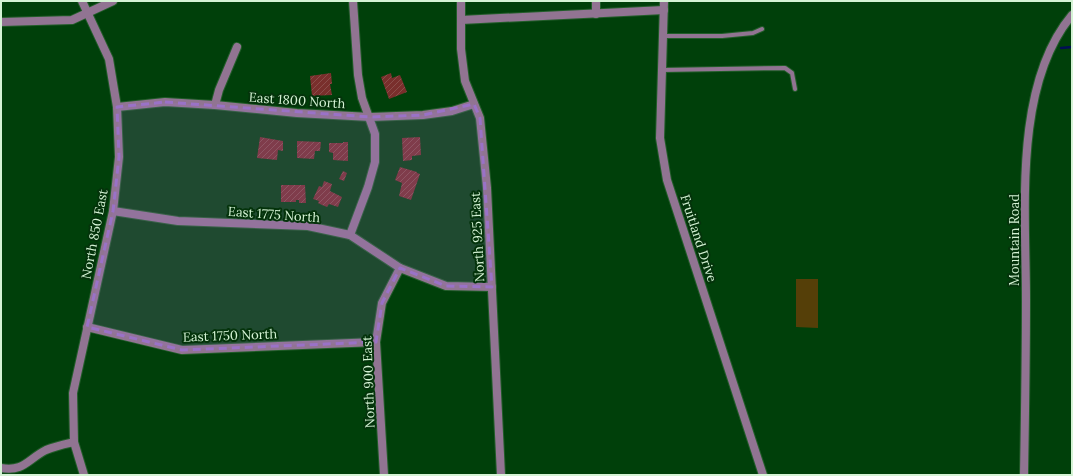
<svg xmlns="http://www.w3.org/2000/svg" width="1073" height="476" viewBox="0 0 1073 476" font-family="Lora,serif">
	<defs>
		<pattern id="building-hatch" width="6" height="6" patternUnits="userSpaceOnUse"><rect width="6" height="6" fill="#792f2c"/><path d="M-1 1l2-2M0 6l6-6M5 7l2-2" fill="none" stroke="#8b4e4a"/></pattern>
	</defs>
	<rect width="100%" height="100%" fill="#00400a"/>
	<path fill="#553f08" d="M796 279H818V328L796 327Z"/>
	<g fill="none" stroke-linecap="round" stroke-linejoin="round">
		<path stroke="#020f55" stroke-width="2.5" d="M1061 48 1072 47"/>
	</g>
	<g fill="url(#building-hatch)">
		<path d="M331 73 332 84H330L332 95 312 96 310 76Z"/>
		<path d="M391 73 392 78 400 75 407 92 389 99 381 77Z"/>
		<path d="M260 137 283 141V151L278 150 277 160 257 158Z"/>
		<path d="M420 137 421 155 412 156V160L403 161 402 138Z"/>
		<path d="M297 141 321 142 320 151H315L314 159 297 158Z"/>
		<path d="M343 142H348V161L333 160V153L329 152V143H343Z"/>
		<path d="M400 167 417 172V173L420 174 411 200 399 196 402 183 395 180Z"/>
		<path d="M343 171 347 173 344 181 339 179Z"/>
		<path d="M324 181 332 184 330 191 342 197 338 207 329 204 327 207 322 205 318 203 319 201 313 199 319 186 322 187Z"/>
		<path d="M281 185H305L306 203H299V200H296V202H281Z"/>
	</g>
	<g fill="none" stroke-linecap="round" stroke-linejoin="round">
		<g stroke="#225d2a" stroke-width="6">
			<g id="service">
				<path d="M663 36H722L753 33 762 29"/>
				<path d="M662 70 785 68 792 73 795 89"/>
			</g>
		</g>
		<g stroke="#225d2a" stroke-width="10">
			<g id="minor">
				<path d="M82 1 109 59 117 107 119 157 113 211 73 393 74 442 84 475"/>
				<path d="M461 1V49L465 81 480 118 487 188 501 475"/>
				<path d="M596 1V14"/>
				<path d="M461 20 664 10"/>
				<path d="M1 22 72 20 113 1"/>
				<path d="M215 105 219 90 237 47"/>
				<path d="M117 107 165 102 215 105 297 113 370 117 423 115 452 111 474 104"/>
				<path d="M113 211 178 221 308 226 350 235 400 268 446 286 492 287"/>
				<path d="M350 235 368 187 375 162V134L362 98 358 75 353 1"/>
				<path d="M87 327 182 350 376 342"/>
				<path d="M1 468C24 472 28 459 46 450 55 446 65 444 74 442"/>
				<path d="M384 475 376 342 382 303 400 268"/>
			</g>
		</g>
		<g stroke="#225d2a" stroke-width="10">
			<g id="tertiary">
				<path d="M664 1 660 138 667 180 763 475"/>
				<path d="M1024 475C1025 417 1026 358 1026 299 1026 213 1013 85 1072 15"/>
			</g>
		</g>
		<use href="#service" stroke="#917492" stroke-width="4"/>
		<use href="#minor" stroke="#917492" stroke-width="8"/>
		<use href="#tertiary" stroke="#917492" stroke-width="8"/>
	</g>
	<path fill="#9a72c7" fill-opacity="0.2" stroke="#9a72c7" stroke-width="3" stroke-dasharray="8 5" stroke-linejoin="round" d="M165 102 370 117 423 115 474 104 480 118 492 287 446 286 400 268 382 303 376 342 182 350 87 327 113 211 119 157 117 107Z"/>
	<g text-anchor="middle" stroke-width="4" stroke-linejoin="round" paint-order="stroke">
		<g font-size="13" fill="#d5f3d5" stroke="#04330b">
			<text transform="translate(297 100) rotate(4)" y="5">East 1800 North</text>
			<text transform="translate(274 214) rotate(4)" y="5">East 1775 North</text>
			<text transform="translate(94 234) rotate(-79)" y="5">North 850 East</text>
			<text transform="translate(477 237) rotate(-93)" y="5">North 925 East</text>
			<text transform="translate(699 238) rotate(72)" y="5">Fruitland Drive</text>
			<text transform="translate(1014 240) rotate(-90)" y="5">Mountain Road</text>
			<text transform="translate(230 335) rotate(-2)" y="5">East 1750 North</text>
			<text transform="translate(368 382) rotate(-92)" y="5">North 900 East</text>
		</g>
	</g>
	<rect width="1073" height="476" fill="none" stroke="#d5f3d5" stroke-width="4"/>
</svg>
